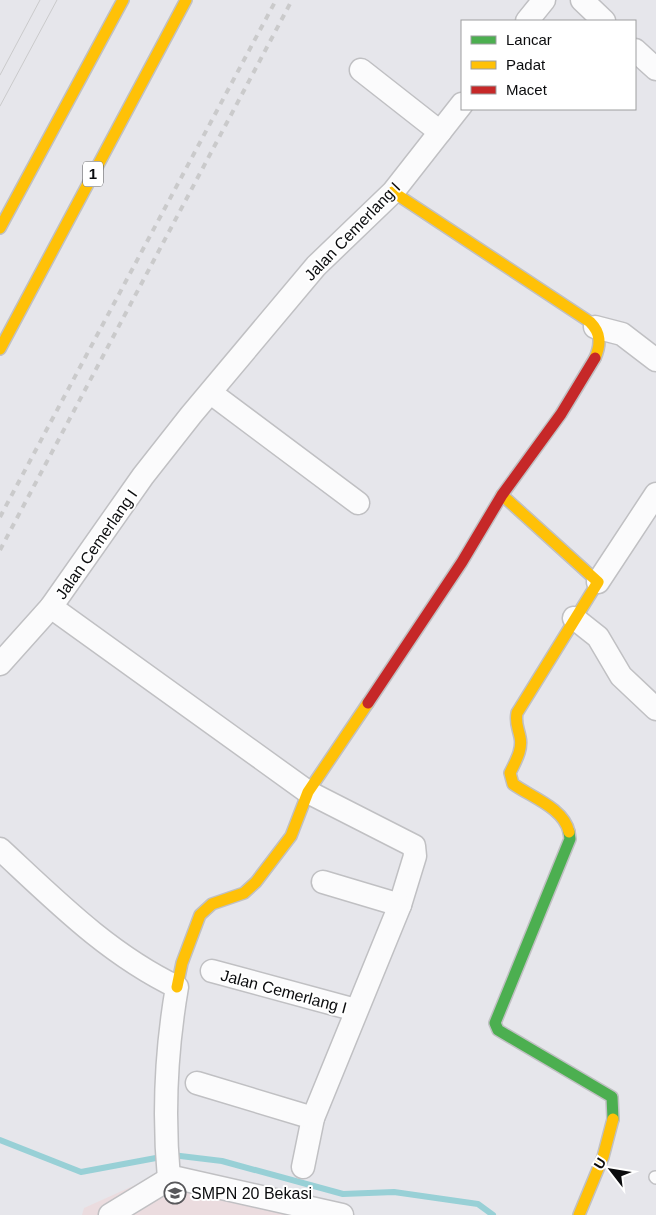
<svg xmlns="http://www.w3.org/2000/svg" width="656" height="1215" viewBox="0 0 656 1215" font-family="Helvetica,sans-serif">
	<rect width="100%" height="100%" fill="#e6e6eb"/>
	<path fill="#ebdcdf" d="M153 1177 346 1215H82L84 1208Z"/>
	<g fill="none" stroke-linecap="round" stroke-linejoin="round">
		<path stroke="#98d0d6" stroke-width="6" d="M0 1140 81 1172 172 1155 222 1161 343 1194 394 1192 478 1204 493 1215"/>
		<g stroke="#c0c0c3" stroke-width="14">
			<path id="lane" d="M655 1177 656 1178"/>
		</g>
		<g stroke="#c0c0c3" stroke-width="25">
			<g id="street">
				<path d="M582 0 604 21"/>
				<path d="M527 21 544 0"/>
				<path d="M635 50 656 69"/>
				<path d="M361 70 440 132"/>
				<path d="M595 327 622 334 656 360"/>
				<path d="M211 393 358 503"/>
				<path d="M598 582 656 494"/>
				<path d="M51 607 308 792 414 846 415 856 400 905 313 1118 303 1167"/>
				<path d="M574 618 598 637 621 676 656 709"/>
				<path d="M0 664 51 607 143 476 191 415 316 266 393 192 462 104"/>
				<path d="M0 849C55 900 108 954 177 987 166 1051 163 1114 169 1179"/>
				<path d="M323 882 400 905"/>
				<path d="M212 971 356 1010"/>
				<path d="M197 1083 313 1118"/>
				<path d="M110 1215 169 1179 177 1178 342 1215"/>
			</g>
		</g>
		<g stroke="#c0c0c3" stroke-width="14">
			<path id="fast" d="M569 832 570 839 495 1023 498 1030 612 1097 613 1119"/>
		</g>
		<g stroke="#c0c0c3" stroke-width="14">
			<g id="slow">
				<path d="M393 192 590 322C601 333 601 344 595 358"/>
				<path d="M0 228 123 0"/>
				<path d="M0 349 186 0"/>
				<path d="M502 495 598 582 517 713C515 723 518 727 520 737 523 750 515 762 510 773L513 784C531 797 564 808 569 832"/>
				<path d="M177 987 182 963 200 915 212 904 244 893 256 882 291 836 308 792 368 703"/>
				<path d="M579 1215 603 1157 613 1119"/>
			</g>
		</g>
		<g stroke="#c0c0c3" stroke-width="14">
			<path id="jam" d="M368 703 462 562 502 495 561 414 595 358"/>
		</g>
		<use href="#lane" stroke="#fbfbfc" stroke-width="11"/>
		<use href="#street" stroke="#fbfbfc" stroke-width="22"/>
		<use href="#fast" stroke="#4caf50" stroke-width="11"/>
		<use href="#slow" stroke="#ffc107" stroke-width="11"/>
		<use href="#jam" stroke="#c62828" stroke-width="11"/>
		<g stroke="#cacacb" stroke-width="1">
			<path d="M0 75 40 0"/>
			<path d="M0 106 57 0"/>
		</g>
		<g stroke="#cacacb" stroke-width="4" stroke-dasharray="6 6" stroke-linecap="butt">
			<path d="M0 517 276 0"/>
			<path d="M0 550 292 0"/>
		</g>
	</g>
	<defs>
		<g id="school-ring" transform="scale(1.125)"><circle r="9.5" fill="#fff" stroke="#58585b" stroke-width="1.5"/><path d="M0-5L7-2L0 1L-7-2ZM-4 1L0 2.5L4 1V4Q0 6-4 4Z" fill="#58585b"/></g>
	</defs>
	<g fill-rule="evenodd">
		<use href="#school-ring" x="175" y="1193"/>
	</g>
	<g text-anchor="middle" stroke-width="4" stroke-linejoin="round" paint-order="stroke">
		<rect fill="#fff" stroke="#545556" stroke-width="1" x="83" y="161.5" width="20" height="25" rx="4"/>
		<g font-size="15" font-weight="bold" fill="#0b0c0e">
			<text x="93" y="179">1</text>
		</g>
		<g font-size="16" fill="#0b0c0e" stroke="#fff">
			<text transform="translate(352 231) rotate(-46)" y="6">Jalan Cemerlang I</text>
			<text transform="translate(96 544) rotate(-55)" y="6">Jalan Cemerlang I</text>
			<text transform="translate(284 991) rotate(15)" y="6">Jalan Cemerlang I</text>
		</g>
		<g font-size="16" fill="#0b0c0e" stroke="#fff" text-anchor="start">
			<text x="191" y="1199">SMPN 20 Bekasi</text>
		</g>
	</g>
	<rect x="461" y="20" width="175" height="90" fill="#ffffff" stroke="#9d9e9f"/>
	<rect x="471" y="36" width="25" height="8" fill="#4caf50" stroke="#9d9e9f"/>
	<text x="506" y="45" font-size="15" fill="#0b0c0e">Lancar</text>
	<rect x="471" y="61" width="25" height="8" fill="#ffc107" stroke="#9d9e9f"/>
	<text x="506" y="70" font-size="15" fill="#0b0c0e">Padat</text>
	<rect x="471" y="86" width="25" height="8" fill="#c62828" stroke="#9d9e9f"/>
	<text x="506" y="95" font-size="15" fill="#0b0c0e">Macet</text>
	<g transform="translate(611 1170) rotate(301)" stroke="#ffffff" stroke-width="4" paint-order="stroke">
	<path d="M0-4L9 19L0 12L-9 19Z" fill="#0b0c0e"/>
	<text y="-8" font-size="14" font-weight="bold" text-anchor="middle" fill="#0b0c0e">U</text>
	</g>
</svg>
